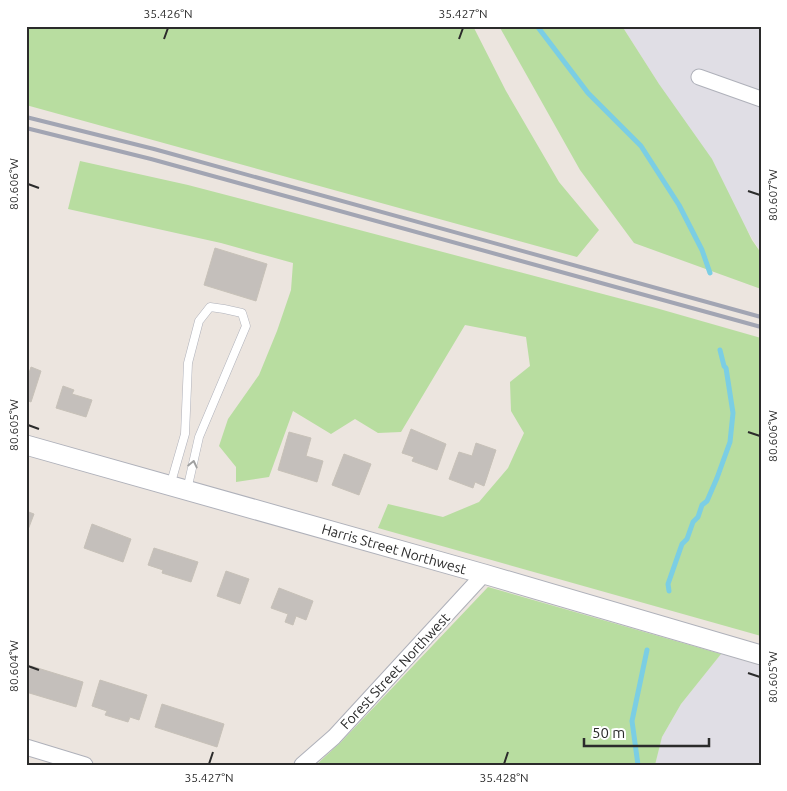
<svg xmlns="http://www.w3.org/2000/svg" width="787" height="791" viewBox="0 0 787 791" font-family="Ubuntu,sans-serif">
	<rect width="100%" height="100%" fill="#ece5df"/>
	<g fill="#e0dee5">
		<path d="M622 26H761V253L659 84Z"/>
		<path d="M721 654 761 666V765H655L662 737 681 704Z"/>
	</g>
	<g fill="#b8dda0">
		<path d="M26 26H473L506 91 559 182 599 230 577 257 26 105Z"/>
		<path d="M499 26H622L659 84 712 159 752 240 761 253V289L634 243 580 170Z"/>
		<path d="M80 161 188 185 656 308 761 338V636L378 528 388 504 443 517 479 502 508 468 524 433 511 411 510 382 530 366 526 337 465 325 401 432 378 433 355 419 331 434 293 411 269 477 236 482V467L219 446 228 419 259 375 277 331 291 290 293 263 221 243 68 209Z"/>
		<path d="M488 587 721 654 681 704 662 737 655 765H316L341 742Z"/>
	</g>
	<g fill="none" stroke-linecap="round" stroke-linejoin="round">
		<g stroke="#7bcee4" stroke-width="5">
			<path d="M537 26 588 93 641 146 679 205 702 250 710 273"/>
			<path d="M669 591 668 584 682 544 687 539 693 522 698 517 702 505 707 501 717 478 730 442 733 413 726 368 724 366 720 350"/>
			<path d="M638 765 632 721 647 650"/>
		</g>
	</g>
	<g fill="#c4bfbb" stroke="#c7c1b8">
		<path d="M215 248 267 264 256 301 204 285Z"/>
		<path d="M31 367 41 371 31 402 26 400V376H28Z"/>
		<path d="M63 386 74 390 72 394 92 400 86 417 56 408Z"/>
		<path d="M411 429 446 444 437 470 412 461 414 457 402 453Z"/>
		<path d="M289 432 311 438 306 456 323 461 317 482 278 470Z"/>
		<path d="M476 443 496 450 484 486 475 482 473 488 449 479 459 452 472 456Z"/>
		<path d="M344 454 371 464 359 495 332 485Z"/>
		<path d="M26 511 34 514 26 535Z"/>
		<path d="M92 524 131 539 123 562 84 548Z"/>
		<path d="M154 548 198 562 191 582 162 573 163 570 148 565Z"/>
		<path d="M226 571 249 579 240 604 217 596Z"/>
		<path d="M279 588 313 601 306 620 296 616 293 625 285 622 288 614 271 608Z"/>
		<path d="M31 666 83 682 76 707 26 692V681Z"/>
		<path d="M100 680 147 695 139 720 130 717 128 722 105 715 107 711 92 706Z"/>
		<path d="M162 704 224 724 217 747 155 727Z"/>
	</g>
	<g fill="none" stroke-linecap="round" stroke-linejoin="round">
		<g stroke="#afb1ba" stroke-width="9">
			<path id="service" d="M170 486 185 434 188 363 199 321 210 307 224 309 242 313 246 326 199 437 187 490"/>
		</g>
		<g stroke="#afb1ba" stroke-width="17">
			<g id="minor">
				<path d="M699 77 761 99"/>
				<path d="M26 747 85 765"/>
				<path d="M302 765 334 737 484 574"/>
			</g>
		</g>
		<g stroke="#afb1ba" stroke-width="21">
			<path id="tertiary" d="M26 445 484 574 761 655"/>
		</g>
		<use href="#service" stroke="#fff" stroke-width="8"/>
		<use href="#minor" stroke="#fff" stroke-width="15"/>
		<use href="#tertiary" stroke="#fff" stroke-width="19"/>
		<g stroke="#a2a5b3" stroke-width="4">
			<path d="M26 117 154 149 761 317"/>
			<path d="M26 128 151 159 761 327"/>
		</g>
	</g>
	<defs><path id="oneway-chevron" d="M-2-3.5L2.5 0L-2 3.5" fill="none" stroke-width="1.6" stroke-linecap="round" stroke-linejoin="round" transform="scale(1.25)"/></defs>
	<use stroke="#a0a0a0" href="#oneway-chevron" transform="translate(193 464) rotate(-77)"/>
	<path fill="none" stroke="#2b2b2b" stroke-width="2" d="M164 39 168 28M459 39 463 28M28 184 39 188M748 191 760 195M28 425 39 429M748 432 760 436M28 666 39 670M748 673 760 677M209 764 213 752M504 764 508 752"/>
	<g text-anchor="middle" stroke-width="4" stroke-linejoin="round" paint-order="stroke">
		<g font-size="14" fill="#2b2b2b" stroke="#fff">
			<text transform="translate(394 549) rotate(16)" y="5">Harris Street Northwest</text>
			<text transform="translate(395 671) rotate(-47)" y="5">Forest Street Northwest</text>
		</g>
	</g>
	<rect width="787" height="791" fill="none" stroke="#ffffff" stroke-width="55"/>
	<path d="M584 738v8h125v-8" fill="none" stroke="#2b2b2b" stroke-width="2.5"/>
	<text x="592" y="738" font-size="15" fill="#2b2b2b" stroke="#ffffff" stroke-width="4" paint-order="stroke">50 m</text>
	<rect x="28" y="28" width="732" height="736" fill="none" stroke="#2b2b2b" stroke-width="2"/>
	<g font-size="12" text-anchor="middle" fill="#2b2b2b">
		<text x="168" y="18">35.426°N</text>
		<text x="463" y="18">35.427°N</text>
		<text transform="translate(14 184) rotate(-90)" y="4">80.606°W</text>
		<text transform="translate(773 195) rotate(-90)" y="4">80.607°W</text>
		<text transform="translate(14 425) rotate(-90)" y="4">80.605°W</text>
		<text transform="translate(773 436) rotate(-90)" y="4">80.606°W</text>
		<text transform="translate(14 666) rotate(-90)" y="4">80.604°W</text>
		<text transform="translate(773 677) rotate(-90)" y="4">80.605°W</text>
		<text x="209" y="782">35.427°N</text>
		<text x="504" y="782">35.428°N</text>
	</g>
</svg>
